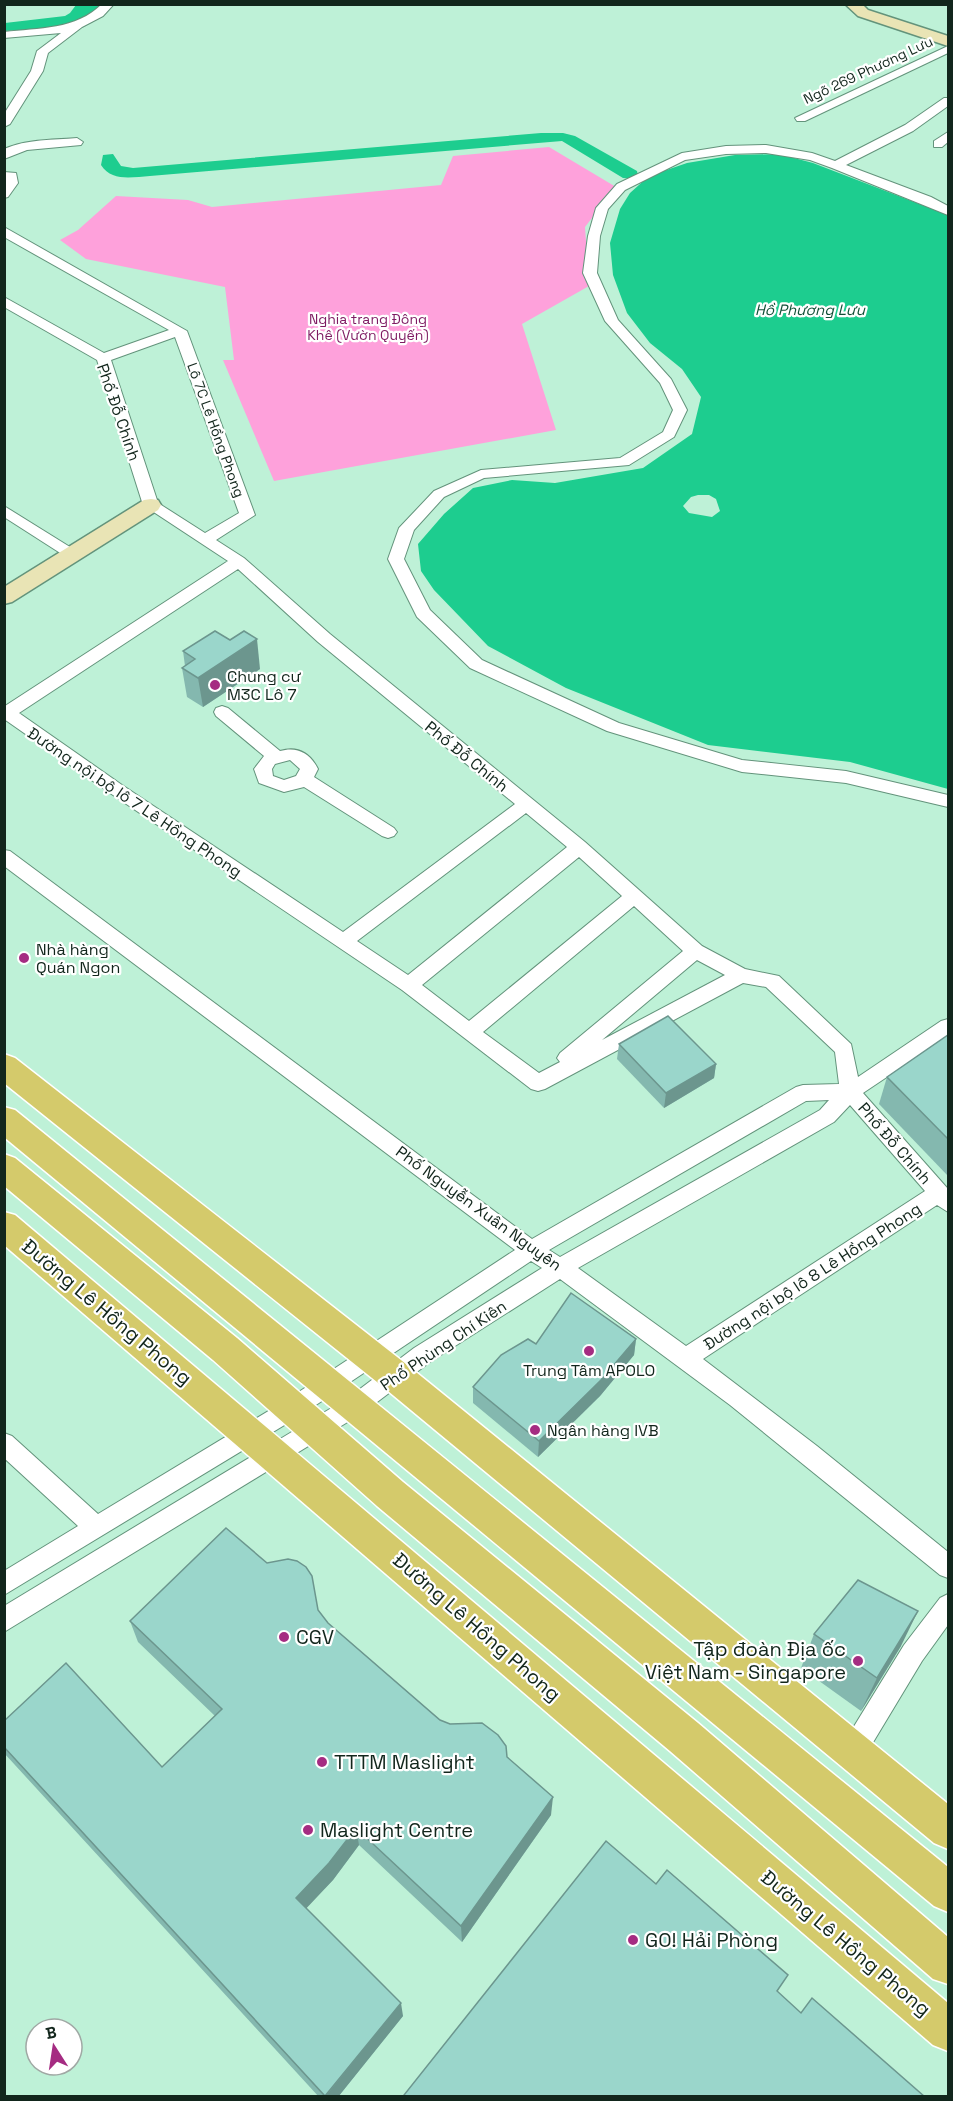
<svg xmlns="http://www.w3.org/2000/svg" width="953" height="2101" viewBox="0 0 953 2101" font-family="'Space Grotesk',sans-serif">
	<rect width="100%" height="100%" fill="#bef1d7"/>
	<path fill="#fea1db" d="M549 147 616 187 585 227 589 286 522 324 556 430 274 481 223 360H234L225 287 86 259 60 240 78 230 116 196 188 200 212 207 441 185 453 156Z"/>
	<g fill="#1dcd8f" fill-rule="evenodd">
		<path d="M76 5H100C88 30 29 29 5 31V23L65 16 70 13Z"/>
		<path d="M541 133H563L575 136 637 171 638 176 634 179 623 178 562 141 150 176C132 177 112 182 101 165L103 155 113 154 121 166 133 168Z"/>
		<path d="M779 154 813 163 948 215V789L850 762 708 745 566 688 488 646 434 590 421 571 418 544 444 514 473 488 512 480 555 483 643 468 692 434 701 397 682 369 650 343 627 313 613 275 610 243 620 209 630 193 649 176 687 163 735 155ZM698 495H709L716 499 720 511 712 517 689 513 683 506 691 497Z"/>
	</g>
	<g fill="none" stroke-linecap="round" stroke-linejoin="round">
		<g stroke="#63937b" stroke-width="2">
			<g id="street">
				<path d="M102 4H114L103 16 82 27 48 53 43 71 10 124 4 127V114L31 71 37 51 61 33 4 38V32C39 28 76 30 102 4Z"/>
				<path d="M948 46V53L805 121H797L795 118Z"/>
				<path d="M944 98H948V106L913 131 846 165 931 197 948 206V215L832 168 810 160 766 153 726 154 685 160 625 190 608 209 600 236 597 273 618 320 671 379 687 410 674 437 629 465 484 478 444 497 414 530 404 559 430 610 482 660 619 723 742 760 846 771 948 795V807L846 783 742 772 607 731 470 668 417 617 388 559 399 528 434 491 481 470 620 458 663 432 673 410 660 383 605 321 583 273 588 236 596 208 617 184 682 153 726 146 766 145 812 153 835 161 905 125Z"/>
				<path d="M948 132V142L942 147H934V141Z"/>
				<path d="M77 138 83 142 81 145 27 150 4 159V149C27 139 53 140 77 138Z"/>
				<path d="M4 172 16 173 18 183 8 197 4 198Z"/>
				<path d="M4 227 187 331 255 515 216 540 244 558 330 634 585 842 702 946 745 969 779 976 851 1044 858 1077 941 1021 948 1019V1036L863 1093 948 1189V1212L937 1205 703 1359 817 1446 948 1552V1578L940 1575 730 1405 560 1279 430 1362 364 1412 4 1632V1606L348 1398 414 1348 542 1268 531 1261 301 1415 4 1595V1571L78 1526 4 1458V1433L12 1436 98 1514 285 1401 515 1250 4 866V850L10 851 532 1239 796 1087 803 1085 839 1084 835 1052 766 987 743 983 545 1089 538 1091 531 1089 402 990 110 793 4 719 5 706 228 561 143 505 97 360 4 307V297L104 353 169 330 4 237ZM175 337 239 513 205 533 158 503 111 360ZM238 569 318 642 515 804 343 932 122 785 19 713ZM526 813 567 847 408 975 357 941ZM579 857 622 896 469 1021 422 985ZM634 906 683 951 560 1053 557 1058 560 1062 539 1073 483 1032ZM697 960 725 975 602 1040ZM829 1100 820 1110 560 1257 549 1250 806 1101ZM850 1105 925 1191 686 1346 578 1268 834 1122Z"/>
				<path d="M4 506 78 552 81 555 78 558H68L4 517Z"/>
				<path d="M222 706 228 708 280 751C297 746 310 753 318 769L314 777 394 828 397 832 394 836 388 838 382 836 304 787 284 792 259 783 254 769 264 756 216 716 214 712 216 708ZM290 760 300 769 296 776 284 780 273 776 272 769 275 764Z"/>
				<path d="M948 1594V1625L922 1661 863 1759 854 1763 845 1759 841 1750 845 1741 904 1645 940 1598Z"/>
			</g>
		</g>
		<g stroke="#63937b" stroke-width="3">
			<g id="secondary">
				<path d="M845 4H862L868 10 948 36V46L858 16Z"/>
				<path d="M151 499 158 500 161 505 158 510 12 602 4 604V587L144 500Z"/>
			</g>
		</g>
		<g stroke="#fff" stroke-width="3">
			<g id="primary">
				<path d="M4 1054 15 1058 406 1364 948 1804V1849L934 1843 382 1386 4 1083Z"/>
				<path d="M4 1107 15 1110 948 1867V1912L934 1906 4 1137Z"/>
				<path d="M4 1154 15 1158 237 1338 403 1482 698 1723 948 1937V1984L933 1979 670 1751 377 1506 213 1360 4 1186Z"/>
				<path d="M4 1212 15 1215 948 2003V2051L933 2045 4 1245Z"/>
			</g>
		</g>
		<use href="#street" fill="#fff" fill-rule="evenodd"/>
		<use href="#secondary" fill="#e9e4b5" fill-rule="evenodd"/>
		<use href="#primary" fill="#d4ca6b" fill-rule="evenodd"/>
	</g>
	<g fill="#84b8af">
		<path d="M183 651 260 669 203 707 187 697 182 668 185 666Z"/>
		<path d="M948 1035V1176L879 1104 887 1077Z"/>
		<path d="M619 1044 716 1064 714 1078 664 1108 617 1059Z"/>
		<path d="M636 1339 634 1355 600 1396 538 1457 473 1403V1387L536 1344Z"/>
		<path d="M318 1610 328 1623 440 1720 507 1757 551 1815 462 1942 359 1845 333 1880 306 1908 403 2016 338 2097H319L4 1753V1721L162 1767 215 1716 138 1642 130 1621Z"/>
		<path d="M814 1634 901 1646 861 1711 801 1668Z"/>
	</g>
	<g fill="#6c968e">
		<path d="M257 639 260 669 203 707 198 678Z"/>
		<path d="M716 1064 714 1078 664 1108 666 1093Z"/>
		<path d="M636 1339 634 1355 600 1396 538 1457 539 1441Z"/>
		<path d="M918 1611 901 1646 861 1711 877 1678Z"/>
		<path d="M553 1797 551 1815 462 1942 461 1926Z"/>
		<path d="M356 1828 359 1845 333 1880 301 1914 296 1898Z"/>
		<path d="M401 2003 403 2016 338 2097H325Z"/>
	</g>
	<g fill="#9ad6cb" stroke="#6c968e" stroke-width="1.5">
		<path d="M215 631 230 640 244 631 257 639 198 678 182 668 195 659 183 651Z"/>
		<path d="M668 1016 716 1064 666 1093 619 1044Z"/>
		<path d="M948 1035V1139L887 1077Z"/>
		<path d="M571 1293 636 1339 601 1380 539 1441 473 1387 501 1355 528 1339 536 1344Z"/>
		<path d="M226 1528 267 1563 288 1559 297 1561 306 1567 312 1576 318 1610 328 1623 440 1720 450 1724 482 1723 498 1735 506 1746 507 1757 553 1797 461 1926 356 1828 329 1863 296 1898 401 2003 325 2096 4 1747V1721L66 1663 162 1767 222 1709 130 1621Z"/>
		<path d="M858 1580 918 1611 877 1678 814 1634Z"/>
		<path d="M606 1841 656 1884 667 1870 788 1975 777 1991 801 2013 812 1998 925 2097H405L404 2095Z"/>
	</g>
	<g fill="#a52c82" stroke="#fff" stroke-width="2">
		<circle cx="215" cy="685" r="6"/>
		<circle cx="24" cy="958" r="6"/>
		<circle cx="589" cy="1351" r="6"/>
		<circle cx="535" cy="1430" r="6"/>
		<circle cx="284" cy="1637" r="6"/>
		<circle cx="858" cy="1661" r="6"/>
		<circle cx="322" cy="1762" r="6"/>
		<circle cx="308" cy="1830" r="6"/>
		<circle cx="633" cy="1940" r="6"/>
	</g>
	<g text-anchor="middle" stroke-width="4.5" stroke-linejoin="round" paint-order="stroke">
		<g font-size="14" fill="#12261c" stroke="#fff">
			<text transform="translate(868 70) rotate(-25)" y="5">Ngõ 269 Phương Lưu</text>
			<text transform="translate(216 430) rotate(70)" y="5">Lô 7C Lê Hồng Phong</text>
		</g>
		<g font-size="14" fill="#7e1b62" stroke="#fff">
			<text x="368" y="324">Nghia trang Đông<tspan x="368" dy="16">Khê (Vườn Quyến)</tspan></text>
		</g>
		<g font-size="15" font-style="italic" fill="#115037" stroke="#fff">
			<text x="810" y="315">Hồ Phương Lưu</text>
		</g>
		<g font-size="16" fill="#12261c" stroke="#fff">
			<text transform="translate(119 412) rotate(71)" y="6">Phố Đỗ Chính</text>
			<text transform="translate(467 756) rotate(39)" y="6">Phố Đỗ Chính</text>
			<text transform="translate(135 802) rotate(34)" y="6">Đường nội bộ lô 7 Lê Hồng Phong</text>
			<text transform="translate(895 1143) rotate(49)" y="6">Phố Đỗ Chính</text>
			<text transform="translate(479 1208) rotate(36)" y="6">Phố Nguyễn Xuân Nguyên</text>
			<text transform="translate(812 1276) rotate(-33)" y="6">Đường nội bộ lô 8 Lê Hồng Phong</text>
			<text transform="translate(443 1345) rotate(-34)" y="6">Phố Phùng Chí Kiên</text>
		</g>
		<g font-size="16" fill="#12261c" stroke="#fff" text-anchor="start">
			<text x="227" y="682">Chung cư<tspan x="227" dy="18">M3C Lô 7</tspan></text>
			<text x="36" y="955">Nhà hàng<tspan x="36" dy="18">Quán Ngon</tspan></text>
			<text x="589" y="1376" text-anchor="middle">Trung Tâm APOLO</text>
			<text x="547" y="1436">Ngân hàng IVB</text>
		</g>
		<g font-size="20" fill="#12261c" stroke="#fff">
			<text transform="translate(107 1312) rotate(40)" y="7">Đường Lê Hồng Phong</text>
			<text transform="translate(477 1627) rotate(41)" y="7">Đường Lê Hồng Phong</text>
			<text transform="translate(846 1943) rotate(40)" y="7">Đường Lê Hồng Phong</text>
		</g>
		<g font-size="20" fill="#12261c" stroke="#fff" text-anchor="start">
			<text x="296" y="1644">CGV</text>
			<text x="846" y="1656" text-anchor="end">Tập đoàn Địa ốc<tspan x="846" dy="23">Việt Nam - Singapore</tspan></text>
			<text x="334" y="1769">TTTM Maslight</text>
			<text x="320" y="1837">Maslight Centre</text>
			<text x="645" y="1947">GO! Hải Phòng</text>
		</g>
	</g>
	<rect width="953" height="2101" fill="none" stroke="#12261c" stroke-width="12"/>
	<g transform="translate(54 2047) rotate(348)"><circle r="28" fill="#ffffff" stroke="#a0a8a4" stroke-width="1.5"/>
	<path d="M0-4.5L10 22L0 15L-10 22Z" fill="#a52c82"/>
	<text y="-9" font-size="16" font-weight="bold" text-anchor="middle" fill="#12261c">B</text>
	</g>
</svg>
